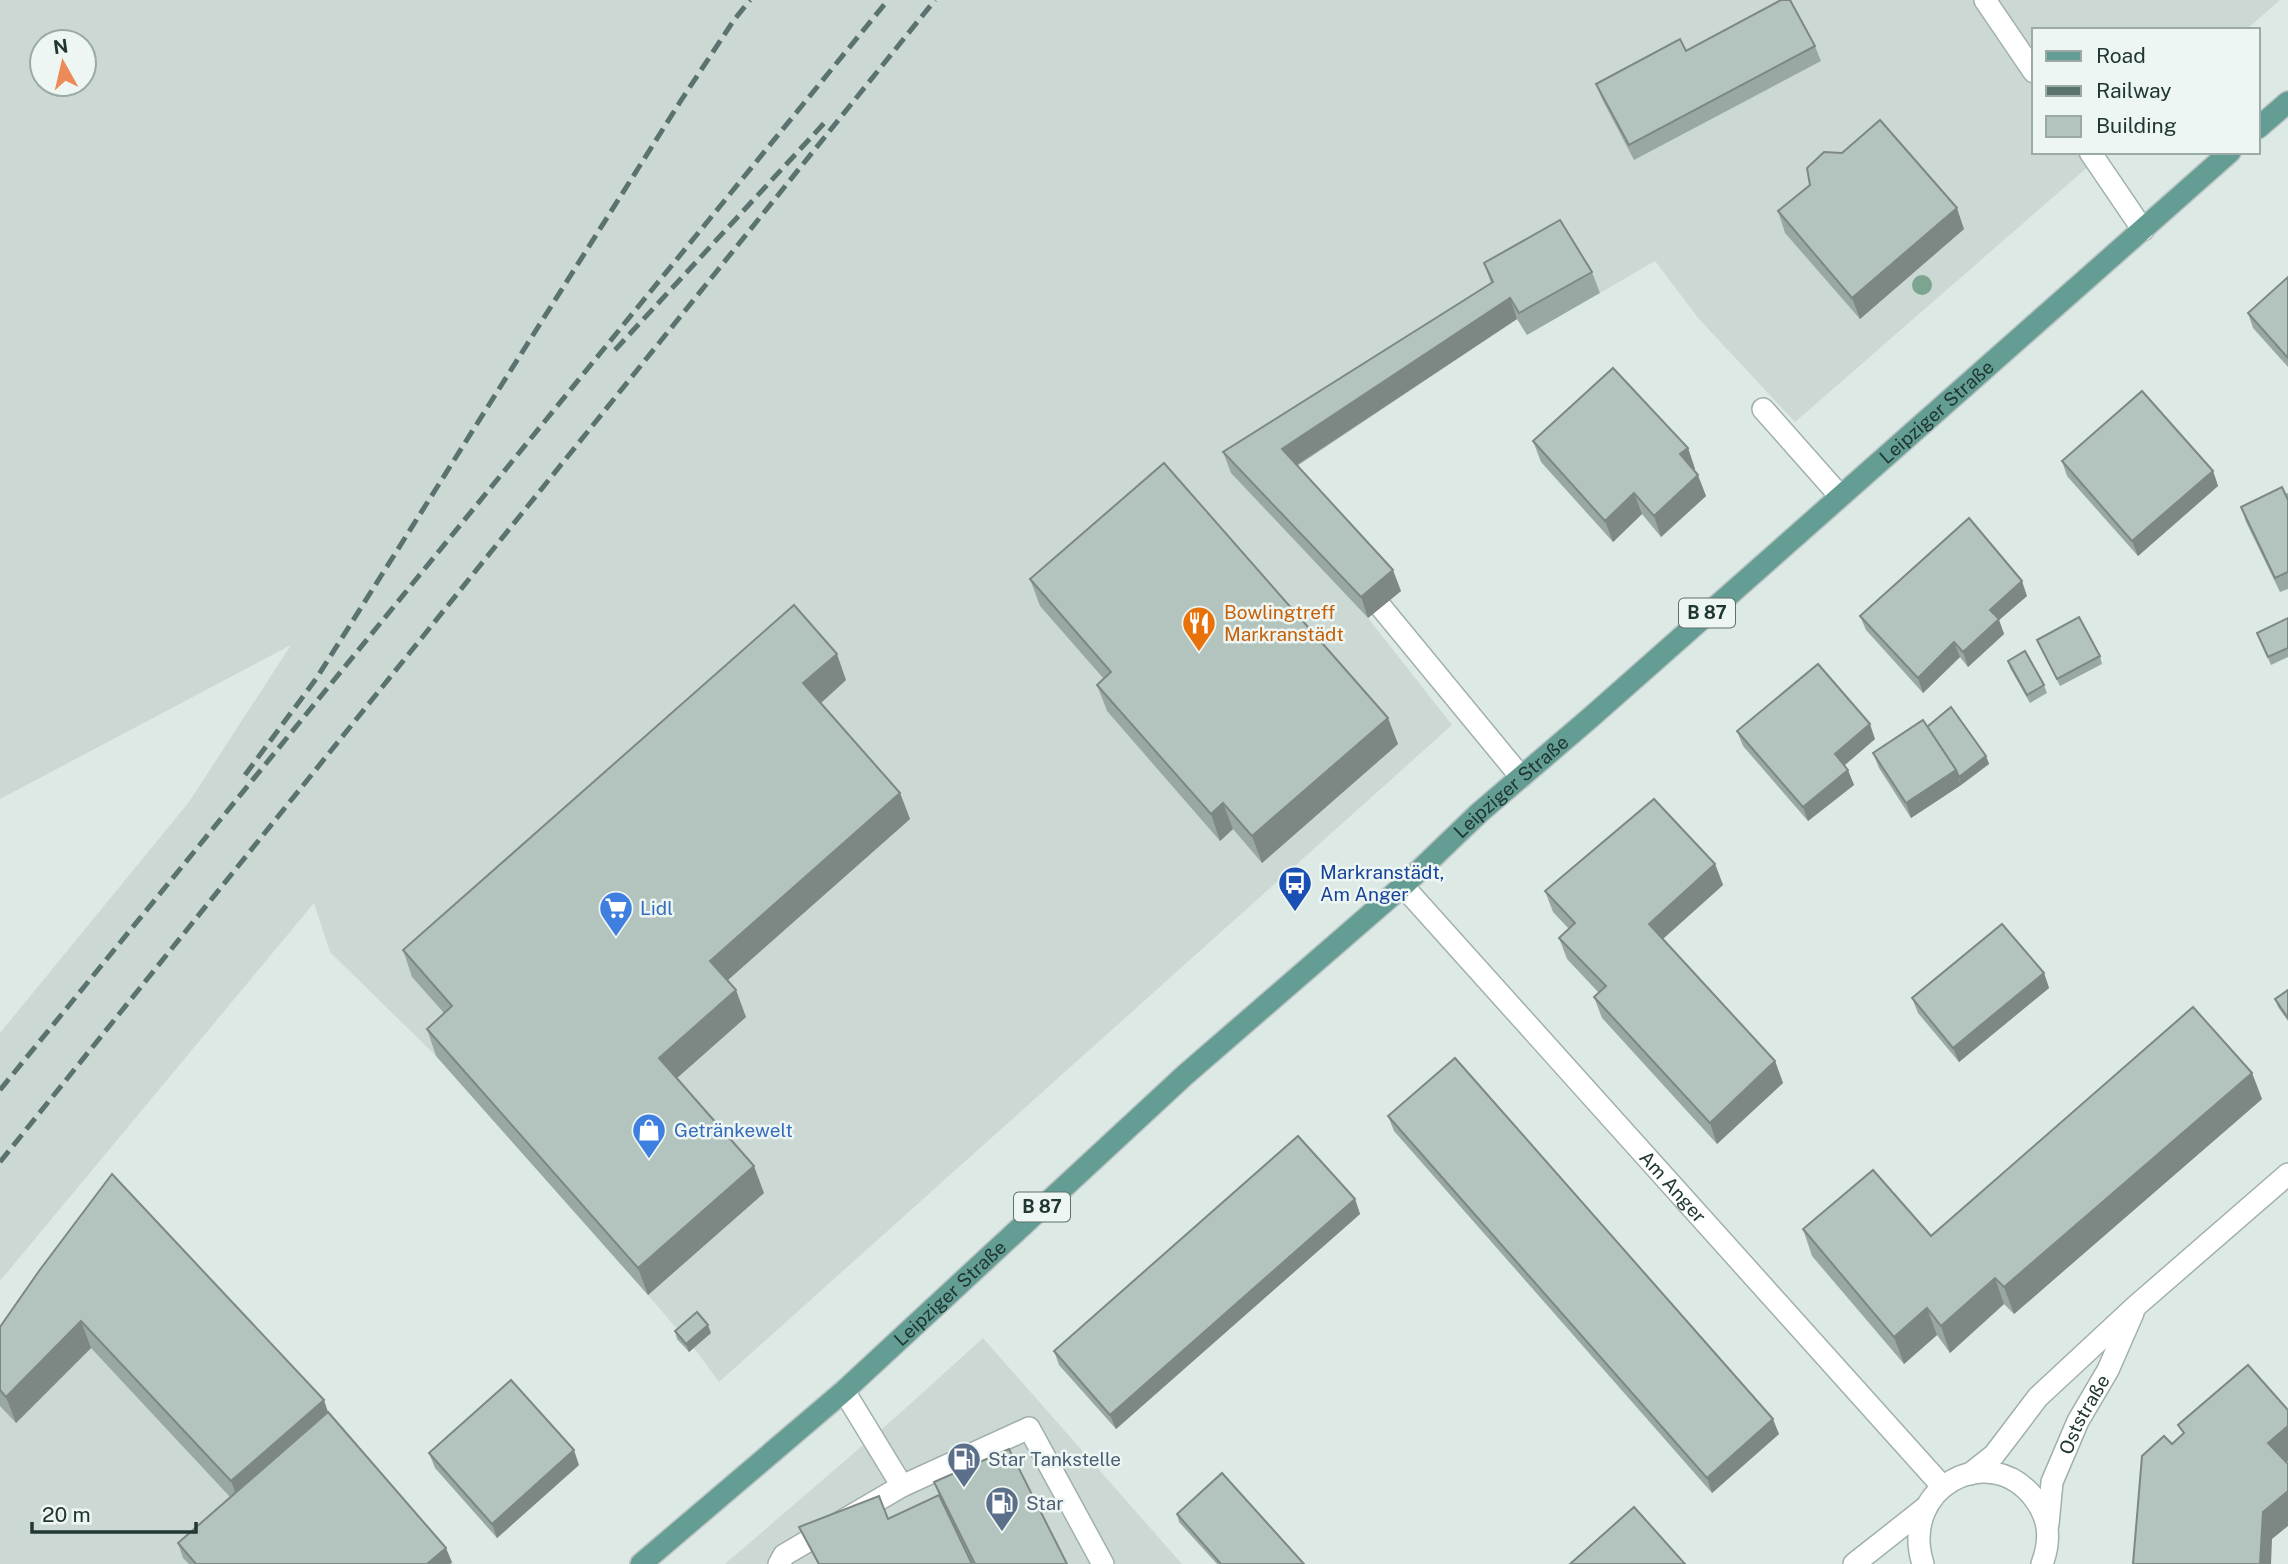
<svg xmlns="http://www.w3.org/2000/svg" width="2288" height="1564" viewBox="0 0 2288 1564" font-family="'Public Sans',sans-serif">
	<rect width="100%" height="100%" fill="#dde9e5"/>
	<g fill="#ccd8d4" fill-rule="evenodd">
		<path d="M0 0H2280L2246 30H2034V152H2105L1795 422 1699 319 1655 261 1600 293 1568 241 1232 473 1368 618 1452 725 719 1382 700 1356 648 1295 436 1056 330 952 314 903 0 1281V1033L189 802 291 645 0 799ZM42 42H84V84H42Z"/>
		<path d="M121 1201 454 1564H0V1368Z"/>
		<path d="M983 1338 1182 1564H725L898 1415Z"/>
	</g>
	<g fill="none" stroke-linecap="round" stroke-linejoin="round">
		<g stroke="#a1b0ac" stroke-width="24">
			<g id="lane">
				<path d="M1985 0 2034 72"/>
				<path d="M2090 152 2143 230"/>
				<path d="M1763 409 1840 496"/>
				<path d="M1381 607 1521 777"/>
				<path d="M902 1486 1029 1428 1103 1564"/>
				<path d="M779 1564 784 1555 902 1486 844 1391"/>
			</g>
		</g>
		<g stroke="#a1b0ac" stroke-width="24">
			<g id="street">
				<path id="s1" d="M1403 886 1943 1487"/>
				<path d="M1970 1474 1994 1455 2038 1397 2136 1306 2288 1174"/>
				<path id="s2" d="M2048 1524 2052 1482 2078 1421 2108 1370 2133 1313"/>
				<path d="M1854 1564 1925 1508"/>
				<path d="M1923 1564C1899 1487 1989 1440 2034 1498 2050 1519 2051 1540 2042 1564"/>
			</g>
		</g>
		<g stroke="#bcc3c2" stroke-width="24">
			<g id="primary">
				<path d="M2258 128 2288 102"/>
				<path id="s3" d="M641 1564 844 1391 1185 1075 1403 886 1479 813 1590 718 2230 152"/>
			</g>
		</g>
		<use href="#lane" stroke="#fff" stroke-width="21"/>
		<use href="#street" stroke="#fff" stroke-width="21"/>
		<use href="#primary" stroke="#639d93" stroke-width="21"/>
		<g stroke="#5a736f" stroke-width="5" stroke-dasharray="14 7" stroke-linecap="butt">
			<path d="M615 350 828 119"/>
			<path d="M245 775 316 679 680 102 734 20 750 0"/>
			<path d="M0 1090 888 0"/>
			<path d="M0 1162 935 0"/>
		</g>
	</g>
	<circle fill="#7ca490" cx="1922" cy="285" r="10"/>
	<g fill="#9aa8a3">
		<path d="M1815 46 1821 61 1634 160 1602 99 1596 84 1686 51Z"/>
		<path d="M1778 211 1964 229 1860 319 1785 233Z"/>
		<path d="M1484 263 1592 272 1600 293 1527 335 1517 319 1297 466 1401 591 1368 618 1231 473 1223 452 1491 283Z"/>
		<path d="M2288 277V367L2253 328 2248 313Z"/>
		<path d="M1533 441 1688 448 1695 469 1694 470 1706 496 1661 537 1642 514 1613 542 1541 462Z"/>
		<path d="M2062 461 2213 471 2218 486 2138 556 2067 476Z"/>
		<path d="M2288 493V589L2280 592 2246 522 2241 507Z"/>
		<path d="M1030 579 1388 718 1398 744 1262 863 1233 829 1220 841 1107 711 1097 685 1104 679 1040 606Z"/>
		<path d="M2027 596 1999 620 2004 634 1968 667 1960 657 1923 693 1866 630 1860 616Z"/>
		<path d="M2288 618V657L2271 665 2257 633Z"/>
		<path d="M2037 640 2100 656 2102 664 2060 686Z"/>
		<path d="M2008 661 2044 685 2047 693 2030 703 2010 668Z"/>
		<path d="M846 680 821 703 900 793 910 819 728 980 746 1017 677 1078 764 1193 648 1295 436 1056 427 1029 444 1013 412 977 403 950Z"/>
		<path d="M1927 727 1986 756 1989 764 1961 785 1911 818 1879 768 1873 753Z"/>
		<path d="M1737 731 1875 739 1845 765 1854 785 1808 821 1743 746Z"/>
		<path d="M1715 864 1723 885 1663 939 1775 1061 1783 1083 1717 1144 1602 1018 1594 997 1599 993 1567 959 1559 938 1569 929 1553 912 1545 891Z"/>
		<path d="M2044 973 2049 988 1959 1062 1918 1013 1912 998Z"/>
		<path d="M2288 990V1021L2278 1007 2275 999Z"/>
		<path d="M2252 1073 2262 1099 2014 1314 2004 1304 1950 1353 1937 1335 1904 1364 1812 1256 1803 1229 1931 1236Z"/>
		<path d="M1388 1116 1779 1434 1712 1493 1394 1131Z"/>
		<path d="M1355 1199 1360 1214 1116 1429 1059 1365 1054 1351Z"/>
		<path d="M39 1271 328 1412 452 1562 450 1564H189L183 1558 178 1543 230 1497 91 1348 16 1423 0 1406V1327Z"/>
		<path d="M675 1331 711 1333 689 1352 677 1339Z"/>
		<path d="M429 1453 579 1465 497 1538 435 1468Z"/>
		<path d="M934 1482 1067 1564H818L802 1534 799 1527 888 1519 939 1495Z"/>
		<path d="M1177 1514 1304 1564H1217L1179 1522Z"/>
	</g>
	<g fill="#7d8885">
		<path d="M1957 208 1964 229 1860 319 1852 298Z"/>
		<path d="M1510 298 1517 319 1289 470 1282 449Z"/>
		<path d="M1688 448 1695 469 1688 475 1680 454Z"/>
		<path d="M2213 471 2218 486 2138 556 2132 541Z"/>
		<path d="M1698 475 1706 496 1661 537 1654 516Z"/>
		<path d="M1634 493 1642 514 1613 542 1605 521Z"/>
		<path d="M1393 570 1401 591 1368 618 1361 597Z"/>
		<path d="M2022 581 2027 596 1999 620 2004 634 1968 667 1963 652 1990 610Z"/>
		<path d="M1954 642 1960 657 1923 693 1918 678Z"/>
		<path d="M837 654 846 680 813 710 803 683Z"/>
		<path d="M1388 718 1398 744 1262 863 1252 836Z"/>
		<path d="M1870 724 1875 739 1840 769 1835 754Z"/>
		<path d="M1986 756 1989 764 1961 785 1959 777Z"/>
		<path d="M1848 770 1854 785 1808 821 1803 807Z"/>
		<path d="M1956 770 1961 785 1911 818 1906 803Z"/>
		<path d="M900 793 910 819 720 987 710 961Z"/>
		<path d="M1223 803 1233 829 1220 841 1211 814Z"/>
		<path d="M1715 864 1723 885 1656 945 1649 924Z"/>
		<path d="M2044 973 2049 988 1959 1062 1953 1048Z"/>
		<path d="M736 990 746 1017 669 1085 659 1058Z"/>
		<path d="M1775 1061 1783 1083 1717 1144 1710 1123Z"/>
		<path d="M2252 1073 2262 1099 2014 1314 2004 1287Z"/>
		<path d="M754 1166 764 1193 648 1295 638 1268Z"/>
		<path d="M1355 1199 1360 1214 1116 1429 1110 1415Z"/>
		<path d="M1995 1278 2004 1304 1950 1353 1941 1326Z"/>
		<path d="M1927 1308 1937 1335 1904 1364 1894 1337Z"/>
		<path d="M81 1321 91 1348 16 1423 6 1397Z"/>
		<path d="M708 1325 711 1333 689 1352 686 1344Z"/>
		<path d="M324 1400 333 1427 241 1508 231 1481Z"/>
		<path d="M1773 1419 1779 1434 1712 1493 1707 1478Z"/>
		<path d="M2288 1426V1461L2278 1470 2268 1443Z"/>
		<path d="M574 1450 579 1465 497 1538 492 1524Z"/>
		<path d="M2288 1491V1526L2272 1539 2271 1564H2260L2263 1512Z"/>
		<path d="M446 1548 452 1562 450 1564H427Z"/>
	</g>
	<g fill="#b3c3be" stroke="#7d8885" stroke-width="2">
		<path d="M1781 0H1790L1815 46 1629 145 1596 84 1680 39 1686 51Z"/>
		<path d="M1880 120 1957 208 1852 298 1778 211 1810 185 1807 168 1824 152 1842 153Z"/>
		<path d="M1560 220 1592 272 1519 313 1510 298 1282 449 1393 570 1361 597 1223 452 1493 282 1484 263Z"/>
		<path d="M2288 277V358L2248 313Z"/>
		<path d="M1613 368 1688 448 1680 454 1698 475 1654 516 1634 493 1605 521 1533 441Z"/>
		<path d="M2142 391 2213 471 2132 541 2062 461Z"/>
		<path d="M1164 463 1388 718 1252 836 1223 803 1211 814 1097 685 1111 672 1030 579Z"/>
		<path d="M2282 487 2288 500V572L2275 578 2241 507Z"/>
		<path d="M1969 518 2022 581 1990 610 1999 619 1963 652 1954 642 1918 678 1860 616Z"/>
		<path d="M794 605 837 654 803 683 900 793 710 961 736 990 659 1058 754 1166 638 1268 427 1029 452 1006 403 950Z"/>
		<path d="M2079 617 2100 656 2057 679 2037 640Z"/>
		<path d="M2288 618V648L2268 657 2257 633Z"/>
		<path d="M2025 651 2044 685 2027 695 2008 661Z"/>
		<path d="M1818 664 1870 724 1835 754 1848 770 1803 807 1737 731Z"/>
		<path d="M1951 707 1986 756 1959 777 1956 770 1927 727Z"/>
		<path d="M1923 720 1956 770 1906 803 1873 753Z"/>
		<path d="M1654 799 1715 864 1649 924 1775 1061 1710 1123 1594 997 1606 986 1559 938 1575 923 1545 891Z"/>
		<path d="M2002 924 2044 973 1953 1048 1912 998Z"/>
		<path d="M2288 990V1018L2275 999Z"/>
		<path d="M2193 1007 2252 1073 2004 1287 1995 1278 1941 1326 1927 1308 1894 1337 1803 1229 1873 1170 1931 1236Z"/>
		<path d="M1455 1058 1773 1419 1707 1478 1388 1116Z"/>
		<path d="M1298 1136 1355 1199 1110 1415 1054 1351Z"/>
		<path d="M112 1174 324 1400 231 1481 81 1321 6 1397 0 1390V1327L39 1271Z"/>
		<path d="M697 1312 708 1325 686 1344 675 1331Z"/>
		<path d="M2248 1365 2288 1410V1426L2268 1443 2288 1464V1491L2263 1512 2260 1564H2133L2142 1456 2164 1436 2172 1444 2184 1433 2178 1425Z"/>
		<path d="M511 1380 574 1450 492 1524 429 1453Z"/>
		<path d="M328 1412 446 1548 427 1564H196L178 1543Z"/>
		<path d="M1009 1449 1067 1564H975L934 1482Z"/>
		<path d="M1222 1473 1304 1564H1221L1177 1514Z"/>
		<path d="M939 1495 972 1564H819L799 1527 879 1496 888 1519Z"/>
		<path d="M1634 1507 1685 1564H1570Z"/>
	</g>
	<defs>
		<g id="restaurant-pin" transform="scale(1.75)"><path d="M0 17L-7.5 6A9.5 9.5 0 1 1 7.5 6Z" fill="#e8710a" stroke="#edf6f2"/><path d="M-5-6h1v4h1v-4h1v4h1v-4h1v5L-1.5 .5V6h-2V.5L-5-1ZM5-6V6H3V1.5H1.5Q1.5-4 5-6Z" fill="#fff"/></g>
		<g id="bus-pin" transform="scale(1.75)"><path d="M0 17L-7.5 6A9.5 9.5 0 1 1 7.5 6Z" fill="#1a4fb4" stroke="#edf6f2"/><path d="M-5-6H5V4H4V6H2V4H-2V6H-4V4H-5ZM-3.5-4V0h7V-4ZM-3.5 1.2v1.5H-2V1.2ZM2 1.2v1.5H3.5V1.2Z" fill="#fff"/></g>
		<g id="supermarket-pin" transform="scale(1.75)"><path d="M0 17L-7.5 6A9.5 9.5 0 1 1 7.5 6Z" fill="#3f7fe0" stroke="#edf6f2"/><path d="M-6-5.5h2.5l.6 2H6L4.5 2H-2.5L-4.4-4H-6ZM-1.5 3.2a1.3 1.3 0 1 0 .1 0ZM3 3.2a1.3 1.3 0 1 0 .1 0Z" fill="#fff"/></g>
		<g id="shop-pin" transform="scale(1.75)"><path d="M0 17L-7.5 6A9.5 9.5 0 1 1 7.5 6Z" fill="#3f7fe0" stroke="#edf6f2"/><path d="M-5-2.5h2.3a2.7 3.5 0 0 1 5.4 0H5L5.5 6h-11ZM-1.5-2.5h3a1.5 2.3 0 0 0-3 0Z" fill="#fff"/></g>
		<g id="fuel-pin" transform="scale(1.75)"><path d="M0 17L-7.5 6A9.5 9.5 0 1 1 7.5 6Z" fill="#5c6f8a" stroke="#edf6f2"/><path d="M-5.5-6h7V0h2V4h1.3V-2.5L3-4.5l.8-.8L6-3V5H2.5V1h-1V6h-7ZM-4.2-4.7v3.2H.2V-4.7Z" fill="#fff"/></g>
	</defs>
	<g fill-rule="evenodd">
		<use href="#restaurant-pin" x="1199" y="623"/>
		<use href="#bus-pin" x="1295" y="883"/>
		<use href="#supermarket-pin" x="616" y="908"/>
		<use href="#shop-pin" x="649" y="1130"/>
		<use href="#fuel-pin" x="964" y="1459"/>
		<use href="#fuel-pin" x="1002" y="1503"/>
	</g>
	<g text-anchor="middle" stroke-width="5" stroke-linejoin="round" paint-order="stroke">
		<g fill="#edf6f2" stroke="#5e706c" stroke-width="2">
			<rect x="1679" y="598.5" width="56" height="29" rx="5"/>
			<rect x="1014" y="1192.5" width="56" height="29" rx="5"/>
		</g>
		<g font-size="18" font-weight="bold" fill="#203733">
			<text x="1707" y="619">B 87</text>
			<text x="1042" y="1213">B 87</text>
		</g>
		<g font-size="19" fill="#203733" stroke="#edf6f2">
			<text dy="7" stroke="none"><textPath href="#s3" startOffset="1734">Leipziger Straße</textPath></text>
			<text dy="7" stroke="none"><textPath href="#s3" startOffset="1167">Leipziger Straße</textPath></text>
			<text dy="7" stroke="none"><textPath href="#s1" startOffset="404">Am Anger</textPath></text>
			<text dy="7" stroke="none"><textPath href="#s3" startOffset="411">Leipziger Straße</textPath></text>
			<text dy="7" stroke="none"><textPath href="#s2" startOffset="117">Oststraße</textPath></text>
		</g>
		<g font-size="19" fill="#c56008" stroke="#edf6f2" text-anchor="start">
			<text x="1224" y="619">Bowlingtreff<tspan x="1224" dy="22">Markranstädt</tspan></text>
		</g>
		<g font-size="19" fill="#164399" stroke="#edf6f2" text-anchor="start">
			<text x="1320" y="879">Markranstädt,<tspan x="1320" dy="22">Am Anger</tspan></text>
		</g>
		<g font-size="19" fill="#366cbe" stroke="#edf6f2" text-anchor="start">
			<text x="640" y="915">Lidl</text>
			<text x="674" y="1137">Getränkewelt</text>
		</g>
		<g font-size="19" fill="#4e5e75" stroke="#edf6f2" text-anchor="start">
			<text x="988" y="1466">Star Tankstelle</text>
			<text x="1026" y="1510">Star</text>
		</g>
	</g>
	<rect x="2032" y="28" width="228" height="126" fill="#edf6f2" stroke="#9baaa6" stroke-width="2"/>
	<rect x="2046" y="51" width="35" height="10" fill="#639d93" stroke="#9baaa6" stroke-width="2"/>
	<text x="2096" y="63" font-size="21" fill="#203733">Road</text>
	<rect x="2046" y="86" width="35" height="10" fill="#5a736f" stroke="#9baaa6" stroke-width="2"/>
	<text x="2096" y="98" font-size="21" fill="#203733">Railway</text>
	<rect x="2046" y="116" width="35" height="21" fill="#b3c3be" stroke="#9baaa6" stroke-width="2"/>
	<text x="2096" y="133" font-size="21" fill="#203733">Building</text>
	<g transform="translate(63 63) rotate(352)"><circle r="33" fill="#edf6f2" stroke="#9baaa6" stroke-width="2"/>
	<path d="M0-5L12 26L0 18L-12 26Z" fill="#ec8a58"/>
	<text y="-10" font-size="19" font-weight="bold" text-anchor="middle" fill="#203733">N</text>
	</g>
	<path d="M32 1522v10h164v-10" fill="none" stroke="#203733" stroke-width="3.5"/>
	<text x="42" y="1522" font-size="21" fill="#203733" stroke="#edf6f2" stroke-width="5" paint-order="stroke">20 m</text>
</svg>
